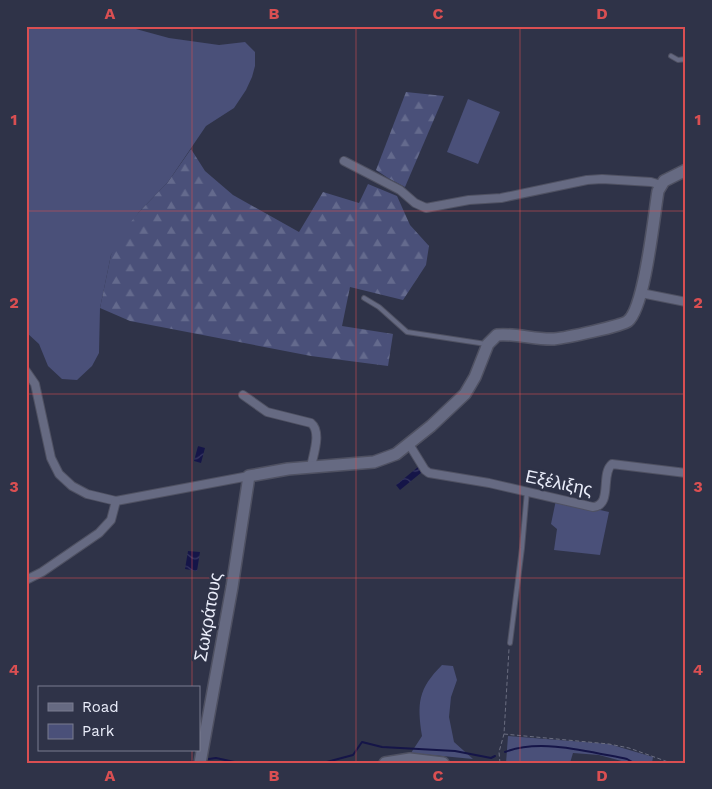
<svg xmlns="http://www.w3.org/2000/svg" width="712" height="789" viewBox="0 0 712 789" font-family="'Work Sans',sans-serif">
	<defs>
		<pattern id="forest-firs" width="22" height="20" patternUnits="userSpaceOnUse" patternTransform="scale(1.25)"><rect width="22" height="20" fill="#4a5079"/><path d="M5 1l3.5 6h-7zM16 11l3.5 6h-7z" fill="#646a8d"/></pattern>
		<pattern id="water-waves" width="16" height="10" patternUnits="userSpaceOnUse" patternTransform="scale(1.25)"><rect width="16" height="10" fill="#151548"/><path d="M0 5q4-4 8 0t8 0" fill="none" stroke="#373763"/></pattern>
	</defs>
	<rect width="100%" height="100%" fill="#2f3348"/>
	<g fill="#4a5079">
		<path d="M26 26H125L169 38 219 45 245 42 255 52V66L252 77 246 90 234 108 206 126 168 182 139 212 111 255 100 308 99 353 92 366 77 380 62 379 48 366 39 344 26 332Z"/>
		<path d="M468 99 500 112 478 164 447 152Z"/>
		<path d="M556 500 609 512 600 555 554 550 557 529 551 524Z"/>
		<path d="M442 665 453 666 457 680 451 697 449 717 454 742 473 759 411 753 422 736C417 703 418 689 442 665Z"/>
		<path d="M508 736 609 744 653 757 652 763H629L599 755 573 753 570 763H506Z"/>
	</g>
	<g fill="url(#forest-firs)">
		<path d="M406 92 444 96 405 187 388 178 376 170Z"/>
		<path d="M191 149 205 171 233 195 299 232 323 192 359 203 368 184 397 196 410 225 429 246 426 265 403 300 350 287 342 326 393 334 388 366 311 356 130 321 100 308 111 255 121 234 139 212 168 182Z"/>
	</g>
	<g fill="url(#water-waves)">
		<path d="M198 446 205 448 201 463 194 461Z"/>
		<path d="M418 467 422 472 400 490 396 485Z"/>
		<path d="M188 551 200 552 197 571 185 569Z"/>
	</g>
	<g fill="none" stroke-linecap="round" stroke-linejoin="round">
		<g stroke="#151548" stroke-width="2">
			<path d="M505 752C540 738 590 752 627 759L634 763"/>
			<path d="M209 759 216 758 239 763"/>
			<path d="M186 763 195 761"/>
			<path d="M323 763 353 755 362 742 382 747 455 751 491 758 495 756"/>
		</g>
		<g stroke="#4f5162" stroke-width="6">
			<g id="lane">
				<path d="M671 56 678 60 686 59"/>
				<path d="M364 298 379 307 407 332 486 344"/>
				<path d="M510 643 522 548 527 491"/>
			</g>
		</g>
		<g stroke="#4f5162" stroke-width="10">
			<g id="street">
				<path d="M344 161 400 190 415 203 426 208 469 200 501 198 587 180 602 179 651 182 661 185"/>
				<path d="M641 293 686 302"/>
				<path d="M26 371 35 384 51 458 59 474 72 486 87 494 116 501 249 476"/>
				<path d="M243 395 267 412 311 423C322 432 313 455 311 467"/>
				<path d="M409 444 425 470 429 473 489 483 593 507C613 505 600 474 612 464L686 473"/>
				<path d="M26 580 42 572 99 533 111 520 116 501"/>
			</g>
		</g>
		<g stroke="#4f5162" stroke-width="14">
			<g id="secondary">
				<path d="M200 763 232 587 249 476 288 469 374 462 396 454 431 426 465 394 475 377 488 344 497 335C516 333 535 340 554 339 565 338 622 326 628 321 645 307 654 215 658 191L664 181 686 170"/>
				<path d="M385 763 410 759 443 763"/>
			</g>
		</g>
		<g stroke="#6b6e81" stroke-width="1" stroke-dasharray="4 2.5" stroke-linecap="butt">
			<path d="M504 734 609 744 629 748 671 763"/>
			<path d="M500 763 499 752 504 734 509 649"/>
		</g>
		<use href="#lane" stroke="#666a82" stroke-width="4"/>
		<use href="#street" stroke="#666a82" stroke-width="8"/>
		<use href="#secondary" stroke="#666a82" stroke-width="11"/>
	</g>
	<path fill="none" stroke="#da4f52" stroke-width="1" stroke-opacity="0.55" d="M192 26V688M356 26V763M520 26V763M26 211H686M26 394H686M26 578H686M192 750V763"/>
	<g text-anchor="middle" stroke-width="5" stroke-linejoin="round" paint-order="stroke">
		<g font-size="18" fill="#eaedfa" stroke="#2f3348">
			<text transform="translate(559 483) rotate(12)" y="6">Εξέλιξης</text>
			<text transform="translate(208 617) rotate(-80)" y="6">Σωκράτους</text>
		</g>
	</g>
	<rect width="712" height="789" fill="none" stroke="#2f3348" stroke-width="55"/>
	<rect x="38" y="686" width="162" height="65" fill="#2f3348" stroke="#7a7d8f"/>
	<rect x="48" y="703" width="25" height="8" fill="#666a82" stroke="#7a7d8f"/>
	<text x="82" y="712" font-size="15" fill="#eaedfa">Road</text>
	<rect x="48" y="724" width="25" height="15" fill="#4a5079" stroke="#7a7d8f"/>
	<text x="82" y="736" font-size="15" fill="#eaedfa">Park</text>
	<rect x="28" y="28" width="656" height="734" fill="none" stroke="#da4f52" stroke-width="2"/>
	<g font-size="16" text-anchor="middle" font-weight="bold" fill="#da4f52">
		<text x="110" y="19">A</text>
		<text x="274" y="19">B</text>
		<text x="438" y="19">C</text>
		<text x="602" y="19">D</text>
		<text x="14" y="125">1</text>
		<text x="698" y="125">1</text>
		<text x="14" y="308">2</text>
		<text x="698" y="308">2</text>
		<text x="14" y="492">3</text>
		<text x="698" y="492">3</text>
		<text x="14" y="675">4</text>
		<text x="698" y="675">4</text>
		<text x="110" y="781">A</text>
		<text x="274" y="781">B</text>
		<text x="438" y="781">C</text>
		<text x="602" y="781">D</text>
	</g>
</svg>
